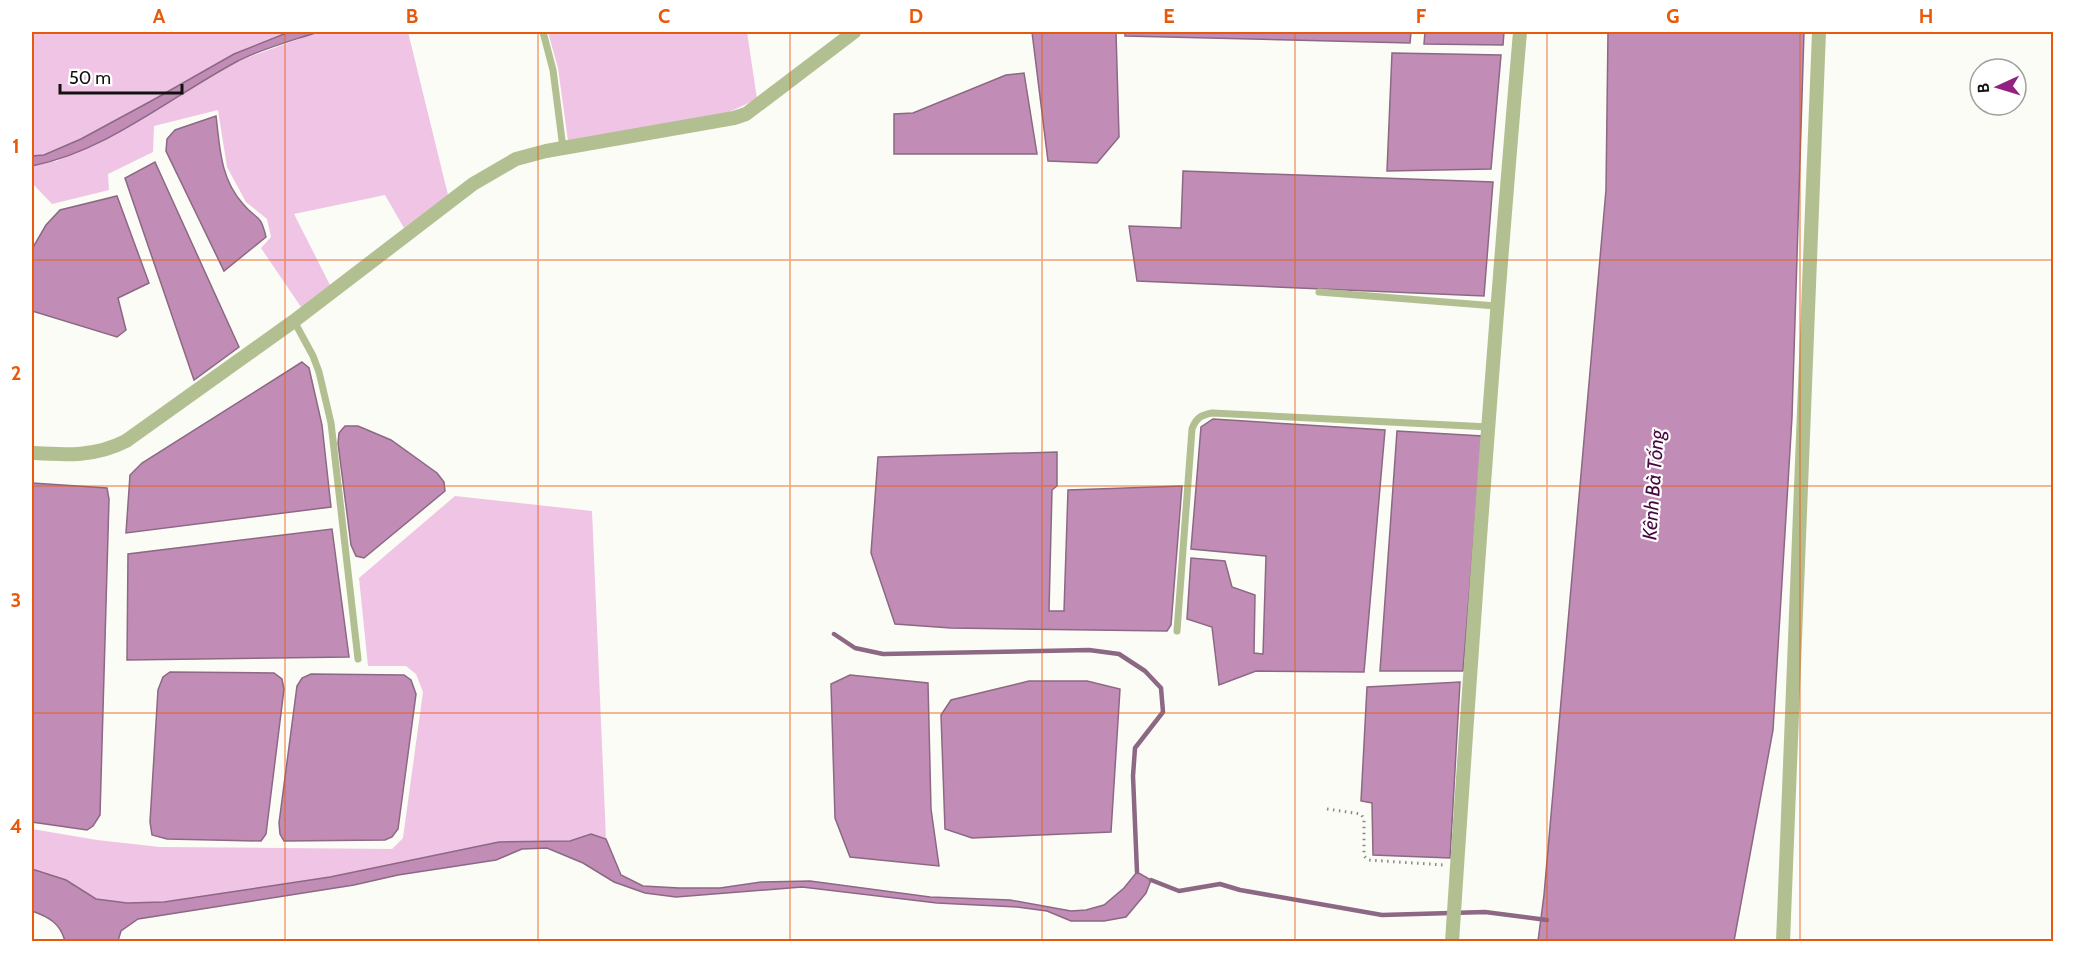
<svg xmlns="http://www.w3.org/2000/svg" width="2085" height="973" viewBox="0 0 2085 973" font-family="Cabin,sans-serif">
	<rect width="100%" height="100%" fill="#fafcf5"/>
	<g fill="#efc4e5">
		<path d="M38 32H289L234 54 153 101 81 139 44 155 32 156V35Z"/>
		<path d="M318 32H408L448 195 404 228 385 195 294 214 330 285 301 307 261 248 271 237 267 219 246 202 227 167 218 110 154 126 153 152 108 174 109 190 52 204 32 183V166L57 161 157 109 238 61Z"/>
		<path d="M548 32H747L757 99 727 113 568 141 558 68Z"/>
		<path d="M455 496 592 511 606 839 591 834 570 841 499 842 330 877 164 902 127 903 96 899 66 880 32 869V829L97 840 160 847 392 849 403 838 423 692 416 674 406 666H368L359 578Z"/>
	</g>
	<g fill="#c18db6" stroke="#8c6884" stroke-width="1.5">
		<path d="M289 32H318C291 41 260 49 236 62 169 98 107 151 32 166V156L44 155 81 139 153 100 234 54Z"/>
		<path d="M1032 32H1116L1119 137 1097 163 1048 161Z"/>
		<path d="M1125 32H1411L1410 43 1125 36Z"/>
		<path d="M1425 32H1504L1503 45 1424 44Z"/>
		<path d="M1608 32H1804L1792 417 1773 730 1734 941H1538L1544 895 1606 190Z"/>
		<path d="M1392 53 1501 55 1491 169 1387 171Z"/>
		<path d="M1024 73 1037 154H894V114L913 113 1006 75Z"/>
		<path d="M216 116C220 148 220 178 243 204 257 221 260 212 266 237L224 271 166 151 167 139 175 130Z"/>
		<path d="M155 162 239 347 194 380 125 178Z"/>
		<path d="M1183 171 1493 182 1484 296 1137 281 1129 226 1181 228Z"/>
		<path d="M117 196 149 283 118 298 126 330 117 337 32 311V249L46 225 60 210Z"/>
		<path d="M302 362 309 368 322 425 331 507 126 533 130 475 142 463Z"/>
		<path d="M1213 419 1385 430 1364 672 1256 671 1219 685 1212 627 1187 619 1191 558 1225 561 1232 587 1255 595 1254 653 1263 654 1266 556 1191 549 1201 427Z"/>
		<path d="M345 426H358L391 440 437 473 444 482 445 491 364 558 356 556 351 545 338 443 339 433Z"/>
		<path d="M1397 431 1482 436 1463 671H1380Z"/>
		<path d="M1057 452V486L1052 490 1049 611H1064L1068 490 1182 486 1171 625 1167 631 951 628 895 624 871 553 878 457Z"/>
		<path d="M32 483 107 488 109 499 100 815 93 826 87 830 32 822Z"/>
		<path d="M332 529 349 657 127 660 128 554Z"/>
		<path d="M170 672 274 673 282 679 284 689 266 834 261 841 167 839 152 835 150 822 158 690 163 677Z"/>
		<path d="M311 674 404 675 411 680 416 694 398 829 392 837 385 840 284 841 280 834 279 823 297 686 302 678Z"/>
		<path d="M850 675 928 683 931 809 939 866 850 857 835 818 831 684Z"/>
		<path d="M1029 681H1087L1120 689 1111 832 972 838 945 829 941 715 951 700Z"/>
		<path d="M1460 682 1450 858 1373 855 1372 803 1361 801 1367 687Z"/>
		<path d="M591 834 606 839 621 875 643 886 679 888H720L761 882 810 881 930 897 1010 900 1071 911 1086 910 1104 905 1124 888 1137 872 1151 880 1146 893 1126 917 1104 921H1071L1047 911 1017 907 937 903 802 887 676 897 645 893 614 882 583 863 547 848 522 849 496 860 398 875 354 885 138 919 121 931 118 941H65C60 923 49 917 32 911V869L66 880 96 899 127 903 164 902 330 877 499 842 570 841Z"/>
	</g>
	<g fill="none" stroke-linecap="round" stroke-linejoin="round">
		<g stroke="#8c6884" stroke-width="4.5">
			<path d="M834 634 855 648 883 654 1089 650 1119 654 1145 671 1161 688 1163 712 1135 748 1133 776 1137 872"/>
			<path d="M1151 880 1179 891 1220 884 1240 890 1382 915 1485 912 1547 920"/>
		</g>
		<path stroke="#888a85" stroke-width="3" stroke-dasharray="1.5 4.5" stroke-linecap="butt" d="M1327 809 1361 814 1364 819V856L1368 860 1444 865"/>
		<g stroke="#b2bf91" stroke-width="7">
			<path d="M543 32 553 70 563 148"/>
			<path d="M1319 292 1496 306"/>
			<path d="M294 321 313 356 319 372 331 423 358 659"/>
			<path d="M1177 631 1192 429C1196 418 1201 415 1212 413L1489 427"/>
		</g>
		<g stroke="#b2bf91" stroke-width="14">
			<path d="M32 453C66 455 95 457 126 441L294 321 473 184 516 159 546 151 734 118 746 114 854 32"/>
			<path d="M1452 942C1472 638 1494 335 1520 32"/>
			<path d="M1783 942 1819 32"/>
		</g>
	</g>
	<path fill="none" stroke="#e8590c" stroke-width="1.5" stroke-opacity="0.55" d="M285 32V942M538 32V942M790 32V942M1042 32V942M1295 32V942M1547 32V942M1800 32V942M32 260H2054M32 486H2054M32 713H2054"/>
	<g text-anchor="middle" stroke-width="4.5" stroke-linejoin="round" paint-order="stroke">
		<g font-size="20" font-style="italic" fill="#47083f" stroke="#fff">
			<text transform="translate(1653 485) rotate(-86)" y="7">Kênh Bà Tống</text>
		</g>
	</g>
	<rect width="2085" height="973" fill="none" stroke="#ffffff" stroke-width="66"/>
	<g transform="translate(1998 87) rotate(266)"><circle r="28" fill="#ffffff" stroke="#a0a09f" stroke-width="1.5"/>
	<path d="M0-4.5L10 22L0 15L-10 22Z" fill="#922182"/>
	<text y="-9" font-size="16" font-weight="bold" text-anchor="middle" fill="#111210">B</text>
	</g>
	<path d="M60 84v9h122v-9" fill="none" stroke="#111210" stroke-width="3"/>
	<text x="69" y="84" font-size="18" fill="#111210" stroke="#ffffff" stroke-width="4.5" paint-order="stroke">50 m</text>
	<rect x="33" y="33" width="2019" height="907" fill="none" stroke="#e8590c" stroke-width="2"/>
	<g font-size="20" text-anchor="middle" font-weight="bold" fill="#e8590c">
		<text x="159" y="23">A</text>
		<text x="412" y="23">B</text>
		<text x="664" y="23">C</text>
		<text x="916" y="23">D</text>
		<text x="1169" y="23">E</text>
		<text x="1421" y="23">F</text>
		<text x="1673" y="23">G</text>
		<text x="1926" y="23">H</text>
		<text x="16" y="153">1</text>
		<text x="16" y="380">2</text>
		<text x="16" y="607">3</text>
		<text x="16" y="833">4</text>
	</g>
</svg>
